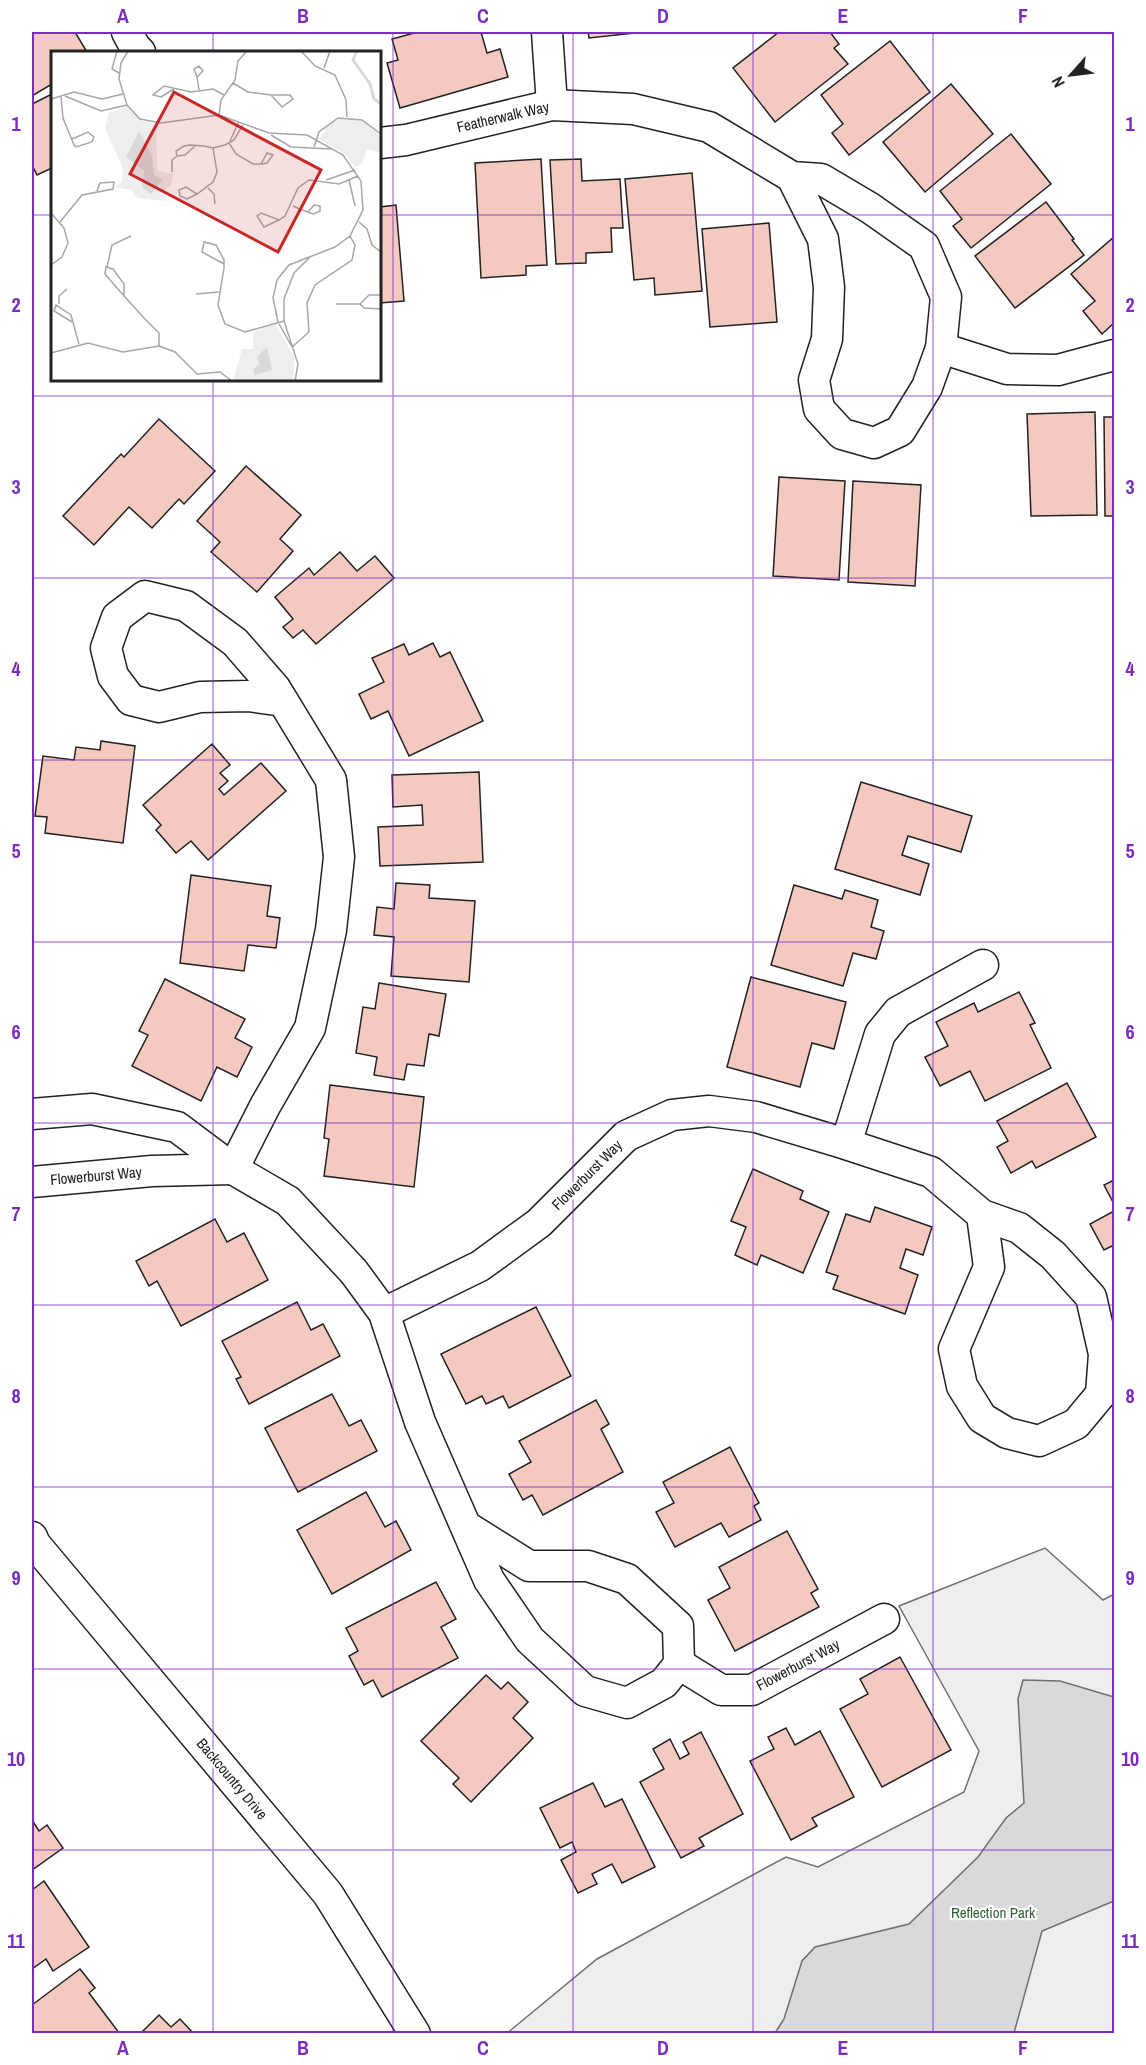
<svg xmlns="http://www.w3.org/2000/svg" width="1146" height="2065" viewBox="0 0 1146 2065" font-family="'Archivo Narrow',sans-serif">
	<rect width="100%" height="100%" fill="#fff"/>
	<path fill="#eee" stroke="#6f6f6f" stroke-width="1.5" d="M1045 1548 1103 1600 1114 1594V2033L506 2034 597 1959 786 1857 818 1867 964 1792 979 1751 899 1606Z"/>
	<path fill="#d9d9d9" stroke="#6f6f6f" stroke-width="1.5" d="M1023 1680 1060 1681 1114 1697V1901L1042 1931 1014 2033H775L784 2019 802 1961 815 1947 909 1924 978 1857 1006 1818 1024 1803 1018 1699Z"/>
	<g fill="#f3c9c0" stroke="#222" stroke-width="1.5">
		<path d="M32 32H75L87 52H52V84L32 96Z"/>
		<path d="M418 32H481L487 53 500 49 508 77 400 108 387 63 398 60 392 39Z"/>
		<path d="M588 32H644L589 38Z"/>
		<path d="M779 32H830L839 44 834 48 848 64 775 122 733 68Z"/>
		<path d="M890 41 930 92 849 155 832 133 843 124 821 95Z"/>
		<path d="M951 84 993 134 925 192 883 142Z"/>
		<path d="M52 94V168L37 175 32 165V104Z"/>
		<path d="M1011 134 1051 184 971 248 953 226 962 219 940 191Z"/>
		<path d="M541 159 547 265 526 266V275L481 278 475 163Z"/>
		<path d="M581 159 582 181 620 179 623 228H611L612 252 586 253V263L556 264 550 160Z"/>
		<path d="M692 173 702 291 655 295 654 278 634 280 625 179Z"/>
		<path d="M1046 202 1074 239 1072 240 1084 255 1015 308 975 256Z"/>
		<path d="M396 205 404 301 380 303V207Z"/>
		<path d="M769 223 777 322 710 327 702 229Z"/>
		<path d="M1114 237V323L1102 334 1083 311 1095 301 1071 274Z"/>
		<path d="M1095 412 1097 515 1031 516 1027 414Z"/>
		<path d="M1104 417H1114V516H1105Z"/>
		<path d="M159 419 215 471 184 504 179 499 152 528 129 507 94 545 63 516 121 454 124 457Z"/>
		<path d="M246 466 301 515 280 539 293 551 257 592 211 552 220 542 197 521Z"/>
		<path d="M779 477 845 481 839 580 773 576Z"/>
		<path d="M853 481 921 485 915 586 848 582Z"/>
		<path d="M340 552 357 571 375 556 394 578 316 644 303 630 293 638 283 627 293 619 275 597 309 568 314 575Z"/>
		<path d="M433 643 440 657 450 652 483 721 409 756 388 711 371 719 359 694 384 682 372 658 404 644 409 655Z"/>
		<path d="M101 741 135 746 123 843 45 833 47 817 35 816 43 756 74 760 76 747 100 750Z"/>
		<path d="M212 744 230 765 220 773 228 781 219 789 224 795 261 763 286 791 208 860 191 841 176 853 156 830 161 825 143 805Z"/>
		<path d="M479 772 483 862 380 866 378 827 423 825 422 805 393 807 392 775Z"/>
		<path d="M861 782 972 816 961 852 908 836 902 855 929 864 920 895 835 869Z"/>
		<path d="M191 875 271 886 267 916 280 918 276 948 248 945 244 971 180 963Z"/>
		<path d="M396 883 430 885 429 898 475 901 469 982 391 976 394 937 374 935 377 907 394 909Z"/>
		<path d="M794 885 842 899 845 890 878 900 871 927 884 931 876 959 853 953 843 986 771 965Z"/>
		<path d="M751 977 846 1002 834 1049 812 1043 800 1087 727 1067Z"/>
		<path d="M165 979 245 1019 235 1038 252 1047 237 1077 217 1067 201 1101 132 1066 148 1035 139 1031Z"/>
		<path d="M379 983 446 994 439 1036 429 1034 424 1066 407 1064 404 1080 374 1075 377 1057 356 1053 363 1007 375 1009Z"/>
		<path d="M1019 992 1035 1023 1030 1025 1051 1068 985 1101 970 1071 940 1086 925 1057 948 1046 936 1022 974 1003 978 1012Z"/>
		<path d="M1067 1083 1096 1137 1036 1168 1032 1161 1011 1173 997 1147 1008 1141 997 1121Z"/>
		<path d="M330 1085 424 1097 414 1187 324 1176 329 1139 324 1138Z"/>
		<path d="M753 1169 803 1191 800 1199 829 1212 803 1273 761 1255 757 1265 735 1255 746 1227 731 1221Z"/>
		<path d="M1114 1180V1204L1104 1185Z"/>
		<path d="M875 1207 932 1227 923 1255 906 1249 900 1268 918 1275 905 1314 833 1289 838 1276 826 1272 846 1214 870 1222Z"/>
		<path d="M1114 1211V1245L1104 1250 1090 1224Z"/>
		<path d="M215 1219 227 1242 244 1233 268 1280 181 1326 157 1281 149 1286 136 1261Z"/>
		<path d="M297 1302 311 1330 323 1324 340 1356 249 1404 236 1379 241 1377 222 1341Z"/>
		<path d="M536 1307 571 1376 509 1408 503 1396 486 1404 482 1396 466 1404 441 1354Z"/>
		<path d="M332 1394 349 1426 361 1420 377 1451 298 1492 265 1428Z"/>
		<path d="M596 1400 609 1424 601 1429 623 1472 543 1515 532 1495 523 1500 509 1474 531 1462 519 1441Z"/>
		<path d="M730 1447 759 1503 754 1506 761 1520 729 1537 721 1523 675 1547 656 1512 674 1503 663 1482Z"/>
		<path d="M366 1492 385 1527 396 1521 411 1550 332 1594 297 1530Z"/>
		<path d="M787 1531 818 1589 811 1593 819 1607 735 1651 708 1600 730 1588 719 1567Z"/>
		<path d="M436 1582 456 1619 441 1627 458 1658 382 1697 373 1680 364 1685 349 1656 358 1651 346 1628Z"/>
		<path d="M900 1657 951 1750 882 1787 840 1709 868 1694 860 1679Z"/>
		<path d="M486 1675 501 1689 508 1682 528 1702 513 1718 533 1738 471 1802 453 1784 459 1778 421 1741Z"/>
		<path d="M786 1728 795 1745 820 1731 854 1797 812 1818 817 1826 791 1840 750 1761 774 1749 768 1737Z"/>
		<path d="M701 1732 743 1814 699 1838 704 1846 681 1858 640 1782 664 1769 653 1749 670 1739 680 1759 689 1754 683 1742Z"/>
		<path d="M593 1783 605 1807 622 1799 655 1867 622 1883 612 1864 592 1874 597 1884 578 1893 561 1860 576 1852 572 1842 560 1848 540 1808Z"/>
		<path d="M32 1820 39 1831 47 1825 63 1848 32 1870Z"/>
		<path d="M44 1881 89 1947 53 1971 46 1959 32 1969V1890Z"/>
		<path d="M80 1969 95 1988 89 1993 120 2034H32V2005Z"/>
		<path d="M159 2015 171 2027 180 2019 194 2034H140Z"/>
	</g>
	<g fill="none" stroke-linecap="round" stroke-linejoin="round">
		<g stroke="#222" stroke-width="33">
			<g id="minor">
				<path d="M127 32 135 47 140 52"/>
				<path d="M547 32 552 105"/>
				<path d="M380 143 406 140 552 105 633 109 709 127 792 177 821 179 870 208 924 246 946 297 941 348 927 387 900 431 874 443 842 434 819 409 814 380 827 339 829 287 823 239 792 177"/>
				<path d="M941 348 1007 369 1058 370 1114 355"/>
				<path d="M32 1114 92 1109 177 1127 233 1169 288 1201 354 1272 384 1313 420 1422 489 1580 530 1640 585 1691 627 1703 664 1683 679 1664 678 1626 627 1579 588 1566H529L467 1527"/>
				<path d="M846 1144 880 1034 898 1012 983 965"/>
				<path d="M233 1169 265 1106 310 1028 331 930 339 857 331 780 283 701 275 688 235 642 186 606 145 596 117 617 106 648 113 676 131 700 159 707 200 697 249 696 283 701"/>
				<path d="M32 1182 152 1171 233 1169"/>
				<path d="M384 1313 480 1266 539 1223 626 1136 672 1115 709 1111 756 1117 846 1144 931 1172 982 1215 989 1267 954 1349 962 1386 982 1418 1007 1433 1039 1441 1076 1424 1101 1394 1104 1354 1091 1297 1053 1255 1019 1228 982 1215"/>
				<path d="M32 1537 35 1544 328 1894 415 2034"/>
				<path d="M679 1664 721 1690H752L884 1619"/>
			</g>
		</g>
		<use href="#minor" stroke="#fff" stroke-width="30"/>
	</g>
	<path fill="none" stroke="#7b2cbf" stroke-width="1.5" stroke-opacity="0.55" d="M213 32V52M393 32V2034M573 32V2034M753 32V2034M933 32V2034M32 215H52M380 215H1114M213 380V2034M32 396H1114M32 578H1114M32 760H1114M32 942H1114M32 1123H1114M32 1305H1114M32 1487H1114M32 1669H1114M32 1850H1114"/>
	<g text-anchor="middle" stroke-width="4.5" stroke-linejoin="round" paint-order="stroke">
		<g font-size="15" fill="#222" stroke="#fff">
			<text transform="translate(503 117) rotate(-13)" y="5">Featherwalk Way</text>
			<text transform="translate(587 1175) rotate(-45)" y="5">Flowerburst Way</text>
			<text transform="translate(96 1176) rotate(-5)" y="5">Flowerburst Way</text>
			<text transform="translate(798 1665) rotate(-28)" y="5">Flowerburst Way</text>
			<text transform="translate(232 1779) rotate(50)" y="5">Backcountry Drive</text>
		</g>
		<g font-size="15" fill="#2f5e38" stroke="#fff">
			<text x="993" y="1918">Reflection Park</text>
		</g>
	</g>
	<g transform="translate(51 51)">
		<rect width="330" height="330" fill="#fff"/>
		<path d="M76 55 91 70 105 73 106 120 122 123 120 135 114 138 115 150 86 147 80 139 64 136 71 131 72 117 54 77 58 62ZM290 67 311 70 330 84V102L316 98 311 113 304 116 295 104 268 88 278 72ZM224 273 244 307 242 330H182L191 298H202V281Z" fill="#eee"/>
		<path d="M88 80 101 104 103 124 112 129 100 143 91 136 93 120 75 106ZM216 296 221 319 204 324 202 318 208 313 206 306Z" fill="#d9d9d9"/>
		<path fill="none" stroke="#d9d9d9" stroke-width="3" d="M306 0 302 9 319 33 323 48 330 53"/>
		<path fill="none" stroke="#a7a7a7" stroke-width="1.5" d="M66 0 61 18 68 22M77 0 70 12 68 28 76 54 89 68 110 72 168 64 218 82 256 84 292 104 310 130 312 159 299 185 284 196 238 214 226 229 222 247 227 271 241 296M250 0 264 15 284 24 295 49 296 66M273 17 279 0M146 26 143 18 148 15 152 20 146 26 148 39M182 32 197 41 220 44 231 56 242 48 239 44H220M123 38 110 46 102 44 113 35 140 41 162 38 173 44M14 45 50 60 76 54M10 46 12 67 23 94 25 96 41 91 43 86 37 81 21 88M0 48 23 41 51 48 72 43M168 64 170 49 184 29 187 10 196 0M220 84 240 96 281 98M179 90 188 70M178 92 185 103 202 113H211L216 112 222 104 216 102 210 113M144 95 134 104 126 105 125 100 133 95 139 94 153 95 162 97 174 94 183 89 193 72M263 96 268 81 287 67 311 69 330 83M121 121V109L126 105M275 129 304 119M298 129 304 155M157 137 163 143 164 153M146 143 136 148 129 145 128 139 135 136 146 143 162 131 166 121 162 97M242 155 251 159 257 161 259 162 262 163 269 160V155L263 154 257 161M0 162 13 177 17 192 11 206 0 214M228 169 213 176 206 165 210 162 228 169 234 165 247 137 258 129 288 133 307 125M9 171 31 144 62 138 63 131 49 132 46 140M308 171 316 178 321 194 330 201M173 213 151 201 153 191 165 194 173 209V217L167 254 174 273 194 281 233 270M56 216 61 194 80 185M145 243 168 241M73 244V233L62 218 55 216 54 223 66 237 93 267 108 282V295M330 244H318L309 253 313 257 330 258M8 253V245L16 238M285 253H309M21 271 3 260 5 254 20 264 28 293M241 296 258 281 256 252 264 234 301 209 304 194 299 185M0 302 37 292 72 301 108 295 124 301 146 323 169 321 181 330M244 330 247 313 233 270V248L243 222 259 206"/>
		<path fill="#c62828" fill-opacity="0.15" stroke="#c62828" stroke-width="3" d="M123 41 270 119 227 201 79 123Z"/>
		<rect width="330" height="330" fill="none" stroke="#222" stroke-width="3"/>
	</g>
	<rect width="1146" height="2065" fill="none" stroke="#ffffff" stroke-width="66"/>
	<g transform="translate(1071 75) rotate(242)" stroke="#ffffff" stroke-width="4.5" paint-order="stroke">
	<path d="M0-4.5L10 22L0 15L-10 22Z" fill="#222222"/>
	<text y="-9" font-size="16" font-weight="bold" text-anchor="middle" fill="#222222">N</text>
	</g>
	<rect x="33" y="33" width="1080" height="1999" fill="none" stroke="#7b2cbf" stroke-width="2"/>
	<g font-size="20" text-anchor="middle" font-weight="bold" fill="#7b2cbf">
		<text x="123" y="23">A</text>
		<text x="303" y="23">B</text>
		<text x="483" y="23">C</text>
		<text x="663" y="23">D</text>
		<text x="843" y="23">E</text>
		<text x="1023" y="23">F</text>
		<text x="16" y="131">1</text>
		<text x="1130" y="131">1</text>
		<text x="16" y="312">2</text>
		<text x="1130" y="312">2</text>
		<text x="16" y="494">3</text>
		<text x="1130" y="494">3</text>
		<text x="16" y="676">4</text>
		<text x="1130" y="676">4</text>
		<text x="16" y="858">5</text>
		<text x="1130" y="858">5</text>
		<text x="16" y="1039">6</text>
		<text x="1130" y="1039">6</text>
		<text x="16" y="1221">7</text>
		<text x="1130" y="1221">7</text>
		<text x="16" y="1403">8</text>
		<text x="1130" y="1403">8</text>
		<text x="16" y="1585">9</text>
		<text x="1130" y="1585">9</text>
		<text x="16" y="1766">10</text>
		<text x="1130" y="1766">10</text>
		<text x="16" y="1948">11</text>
		<text x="1130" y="1948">11</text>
		<text x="123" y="2055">A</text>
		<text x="303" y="2055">B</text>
		<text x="483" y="2055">C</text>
		<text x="663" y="2055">D</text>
		<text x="843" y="2055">E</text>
		<text x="1023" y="2055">F</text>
	</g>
</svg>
